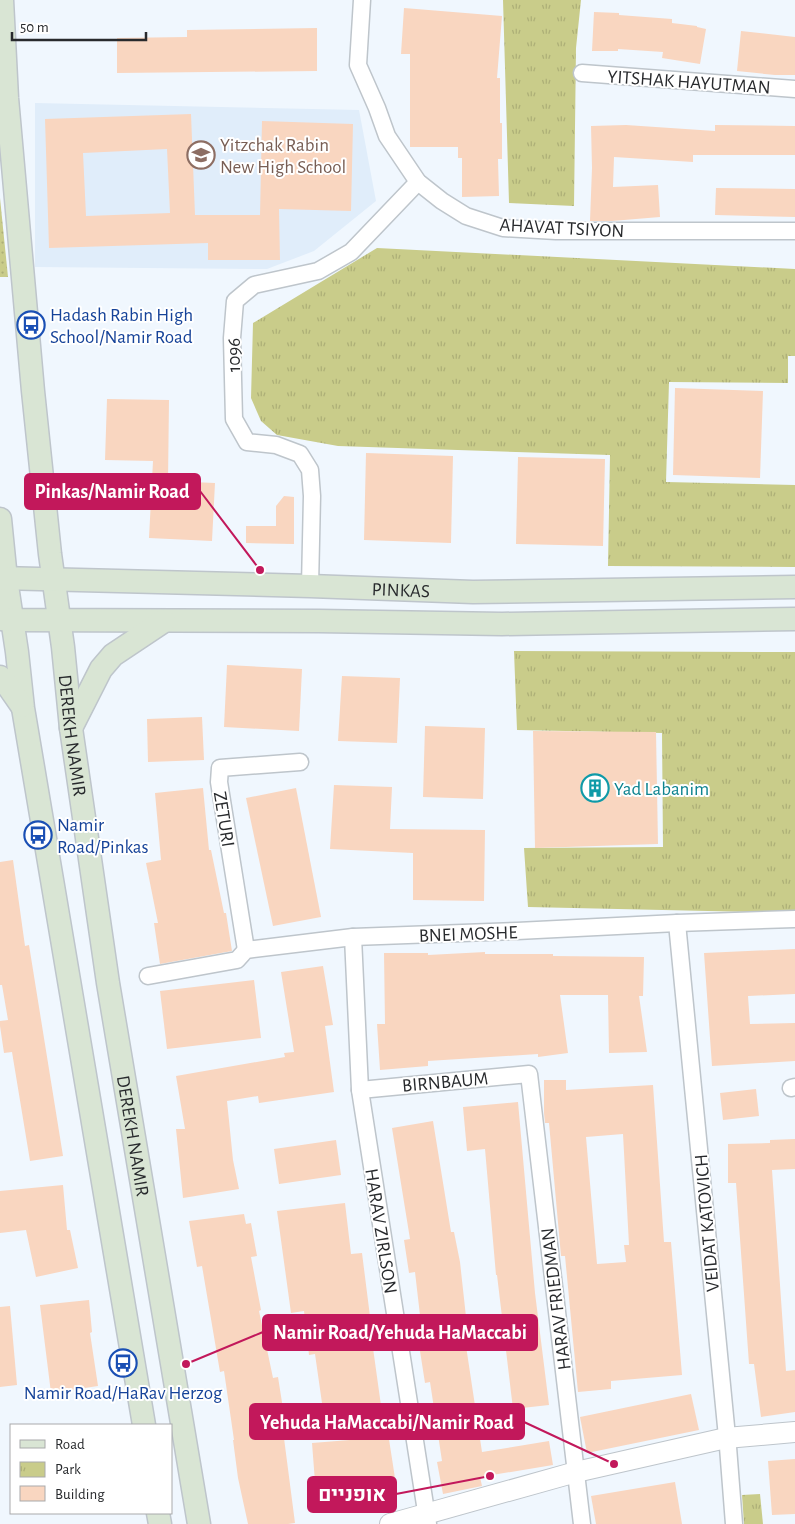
<svg xmlns="http://www.w3.org/2000/svg" width="795" height="1524" viewBox="0 0 795 1524" font-family="'Alegreya Sans',Heebo,sans-serif">
	<defs>
		<pattern id="grass-dots" width="8" height="8" patternUnits="userSpaceOnUse" patternTransform="scale(1.25)"><rect width="8" height="8" fill="#c9cc8a"/><path d="M2 2h.1M6 6h.1" fill="none" stroke="#adaf77" stroke-width="1.8" stroke-linecap="round"/></pattern>
		<pattern id="park-tufts" width="24" height="20" patternUnits="userSpaceOnUse" patternTransform="scale(1.25)"><rect width="24" height="20" fill="#c9cc8a"/><path d="M3 7l-1-3M5 7V3M7 7l1-3M15 17l-1-3M17 17v-4M19 17l1-3" fill="none" stroke="#adaf77"/></pattern>
	</defs>
	<rect width="100%" height="100%" fill="#f0f7fe"/>
	<path fill="#e0edfa" d="M35 103 359 110 376 201 314 251 267 269 35 267Z"/>
	<path fill="url(#grass-dots)" d="M0 198 8 277H0Z"/>
	<g fill="url(#park-tufts)">
		<path d="M503 0H581L576 48 574 206 509 203Z"/>
		<path d="M377 248 795 269V356H788V383L669 382 666 482 795 485V567L608 566 610 455 338 446 277 435 261 421 251 398 253 323Z"/>
		<path d="M514 651 795 652V913L528 907 524 848 663 847 662 733 517 730Z"/>
		<path d="M760 1494 763 1524H744L742 1495Z"/>
	</g>
	<g fill="#f9d6c0" fill-rule="evenodd">
		<path d="M404 8 502 16 497 78H500V123H502V159H498L499 196 462 197V158H458V147H410V54H401Z"/>
		<path d="M594 12 619 13V15L672 19V23L697 26V27L706 29 700 64 662 58 663 52 618 49V51H592Z"/>
		<path d="M317 28V71L117 73V38L187 37V30Z"/>
		<path d="M741 31 795 37V75H775L737 71Z"/>
		<path d="M191 114 195 215H260L262 121 353 124 351 211 279 209 280 260H208V243L49 248 45 119ZM167 149 170 213 86 216 83 153Z"/>
		<path d="M626 125 715 131V125L795 126V155H693V162L614 157 613 187 658 185 660 217 612 221H590L592 168 591 126Z"/>
		<path d="M716 188 795 189V217L715 215Z"/>
		<path d="M675 388 763 391 760 478 673 475Z"/>
		<path d="M107 399 169 400 168 481 215 483 212 541 149 538 153 461 105 460Z"/>
		<path d="M366 453 453 456 451 543 364 540Z"/>
		<path d="M518 457 605 459 603 546 516 544Z"/>
		<path d="M284 496 294 497V544L246 543V526H276V506Z"/>
		<path d="M227 665 302 669 299 731 224 727Z"/>
		<path d="M342 676 400 678 397 743 338 741Z"/>
		<path d="M202 717 204 760 148 762 147 719Z"/>
		<path d="M425 726 485 728 483 799 423 797Z"/>
		<path d="M533 731 656 732 658 844 535 848Z"/>
		<path d="M334 785 392 787 390 829 485 830 484 901 413 900V853L330 849Z"/>
		<path d="M203 788 209 850H211L224 913H226L232 951 160 964 154 923H158L146 863 161 860 155 793Z"/>
		<path d="M296 788 321 917 273 926 246 798Z"/>
		<path d="M13 860 25 946 29 945 63 1156 30 1161 12 1052 4 1053 0 1026V1021L8 1020 2 985H0V862Z"/>
		<path d="M795 949V994L748 996 750 1024 795 1023V1061L712 1066 704 953Z"/>
		<path d="M485 952V954H553V956L644 957 643 996H639L647 1052 609 1053 608 995H560L568 1053 538 1057V1054L428 1061V1066L380 1070 377 1024H385L384 953H428V955Z"/>
		<path d="M323 966 333 1025 325 1026 334 1092 259 1103 258 1096 227 1101 233 1160 239 1189 183 1198 176 1129H185L176 1076 285 1057 284 1053 294 1052 281 972Z"/>
		<path d="M254 980 261 1038 167 1049 160 991Z"/>
		<path d="M544 1080H566V1090L653 1085 664 1242H671L682 1375 611 1381V1389L578 1392 565 1256H561L549 1123H545L544 1113ZM623 1134 629 1245H624L626 1262 597 1264 586 1137Z"/>
		<path d="M756 1089 759 1116 723 1120 720 1093Z"/>
		<path d="M518 1102 535 1293 549 1405 513 1409 497 1275H496L485 1149 467 1151 463 1107Z"/>
		<path d="M433 1121 451 1232H454L460 1262 467 1326H463L482 1452 549 1441 553 1465 480 1477 482 1486 443 1494 437 1462 442 1461 430 1382 425 1383 420 1351 424 1350 415 1272 409 1273 404 1240 410 1239 392 1128Z"/>
		<path d="M795 1139V1169L772 1170 786 1371 795 1370V1412L761 1417 754 1364H749L736 1183H728V1144L770 1143V1140Z"/>
		<path d="M336 1140 341 1175 279 1184 274 1149Z"/>
		<path d="M63 1185 67 1230H70L78 1268 36 1277 26 1230 0 1233V1191Z"/>
		<path d="M345 1203 351 1254 362 1253 374 1348H373L383 1420H386L397 1491 345 1499 346 1506 317 1508 312 1443 362 1439 356 1405 323 1410 315 1354 309 1355 304 1311 291 1313 277 1211Z"/>
		<path d="M244 1214 246 1224 251 1223 257 1256 251 1257 261 1310 259 1311 273 1378 278 1377 284 1415H281L295 1523 288 1524H248L238 1478 233 1440H234L224 1371 220 1372 202 1266 197 1267 189 1221Z"/>
		<path d="M89 1300 92 1332 90 1333 98 1386 51 1393 40 1305Z"/>
		<path d="M10 1306 17 1385 0 1387V1307Z"/>
		<path d="M691 1394 699 1430 587 1453 580 1417Z"/>
		<path d="M795 1459V1514L772 1515 768 1461Z"/>
		<path d="M675 1482 682 1524H596L591 1496Z"/>
	</g>
	<g fill="none" stroke-linecap="round" stroke-linejoin="round">
		<g stroke="#bec5cb" stroke-width="19">
			<g id="minor">
				<path d="M362 0 358 65 377 108 387 136 418 182 442 201 466 216 503 228 556 231H795"/>
				<path d="M582 73 795 89"/>
				<path d="M310 586 312 496 310 470 300 454 276 445 247 442 234 419 232 338 235 301 254 285 318 271 351 252 418 182"/>
				<path d="M677 923 728 1447 734 1524"/>
				<path d="M353 937 360 1090 428 1524"/>
				<path d="M246 950 219 782 220 768 300 762"/>
				<path d="M148 976 237 960 246 950 353 937 517 931 677 923 795 919"/>
				<path d="M791 1088 795 1087"/>
				<path d="M360 1090 529 1074 582 1524"/>
			</g>
		</g>
		<g stroke="#bec5cb" stroke-width="22">
			<path id="tertiary" d="M390 1524 576 1472 726 1438 795 1432"/>
		</g>
		<g stroke="#bec5cb" stroke-width="25">
			<g id="secondary">
				<path id="s1" d="M2 0 7 98 33 391 50 554 63 647 71 728 108 983 199 1524"/>
				<path d="M0 519 6 579 17 652 23 708 144 1425"/>
				<path id="s2" d="M0 578 310 586 473 592 795 587"/>
				<path d="M0 619 12 620 319 621 502 624 795 619"/>
				<path d="M0 677 6 683 22 706"/>
				<path d="M71 728 101 669 113 655 164 621"/>
				<path d="M158 1513 160 1524"/>
			</g>
		</g>
		<use href="#minor" stroke="#fff" stroke-width="16"/>
		<use href="#tertiary" stroke="#fff" stroke-width="20"/>
		<use href="#secondary" stroke="#d9e5d4" stroke-width="22"/>
	</g>
	<defs>
		<g id="school-ring" transform="scale(1.4375)"><circle r="9.5" fill="#fff" stroke="#8d6e63" stroke-width="1.5"/><path d="M0-5L7-2L0 1L-7-2ZM-4 1L0 2.5L4 1V4Q0 6-4 4Z" fill="#8d6e63"/></g>
		<g id="bus-ring" transform="scale(1.4375)"><circle r="9.5" fill="#fff" stroke="#1a4fb4" stroke-width="1.5"/><path d="M-5-6H5V4H4V6H2V4H-2V6H-4V4H-5ZM-3.5-4V0h7V-4ZM-3.5 1.2v1.5H-2V1.2ZM2 1.2v1.5H3.5V1.2Z" fill="#1a4fb4"/></g>
		<g id="building-ring" transform="scale(1.4375)"><circle r="9.5" fill="#fff" stroke="#0f9aa8" stroke-width="1.5"/><path d="M-4-6H4V6H1V3H-1V6H-4ZM-2.5-4.3h1.7v1.8h-1.7ZM.8-4.3h1.7v1.8H.8ZM-2.5-1h1.7V.8h-1.7ZM.8-1h1.7V.8H.8Z" fill="#0f9aa8"/></g>
	</defs>
	<g fill-rule="evenodd">
		<use href="#school-ring" x="201" y="155"/>
		<use href="#bus-ring" x="31" y="325"/>
		<use href="#building-ring" x="595" y="788"/>
		<use href="#bus-ring" x="38" y="835"/>
		<use href="#bus-ring" x="123" y="1363"/>
	</g>
	<g text-anchor="middle" stroke-width="4" stroke-linejoin="round" paint-order="stroke">
		<g font-size="19" fill="#282a2d" stroke="#fff">
			<text transform="translate(689 81) rotate(4)" y="7">YITSHAK HAYUTMAN</text>
			<text transform="translate(562 227) rotate(3)" y="7">AHAVAT TSIYON</text>
			<text transform="translate(233 355) rotate(-90)" y="7">1096</text>
			<text dy="7" stroke="none"><textPath href="#s2" startOffset="401">PINKAS</textPath></text>
			<text dy="7" stroke="none"><textPath href="#s1" startOffset="739">DEREKH NAMIR</textPath></text>
			<text transform="translate(225 819) rotate(81)" y="7">ZETURI</text>
			<text transform="translate(468 933) rotate(-2)" y="7">BNEI MOSHE</text>
			<text transform="translate(445 1081) rotate(-5)" y="7">BIRNBAUM</text>
			<text dy="7" stroke="none"><textPath href="#s1" startOffset="1144">DEREKH NAMIR</textPath></text>
			<text transform="translate(706 1223) rotate(-95)" y="7">VEIDAT KATOVICH</text>
			<text transform="translate(382 1231) rotate(81)" y="7">HARAV ZIRLSON</text>
			<text transform="translate(555 1299) rotate(-97)" y="7">HARAV FRIEDMAN</text>
		</g>
		<g font-size="19" fill="#785e54" stroke="#fff" text-anchor="start">
			<text x="220" y="151">Yitzchak Rabin<tspan x="220" dy="22">New High School</tspan></text>
		</g>
		<g font-size="19" fill="#164399" stroke="#fff" text-anchor="start">
			<text x="50" y="321">Hadash Rabin High<tspan x="50" dy="22">School/Namir Road</tspan></text>
			<text x="57" y="831">Namir<tspan x="57" dy="22">Road/Pinkas</tspan></text>
			<text x="123" y="1399" text-anchor="middle">Namir Road/HaRav Herzog</text>
		</g>
		<g font-size="19" fill="#0d838f" stroke="#fff" text-anchor="start">
			<text x="614" y="795">Yad Labanim</text>
		</g>
	</g>
	<path fill="none" stroke="#c2185b" stroke-width="2" d="M260 570L200 491M186 1364L263 1332M614 1464L524 1422M490 1476L396 1494"/>
	<g fill="#c2185b" stroke="#fff" stroke-width="2">
		<circle cx="260" cy="570" r="5"/>
		<circle cx="186" cy="1364" r="5"/>
		<circle cx="614" cy="1464" r="5"/>
		<circle cx="490" cy="1476" r="5"/>
	</g>
	<g fill="#c2185b" stroke="#c2185b" stroke-width="2">
		<rect x="25" y="474" width="175" height="35" rx="5"/>
		<rect x="263" y="1315" width="274" height="35" rx="5"/>
		<rect x="250" y="1404" width="274" height="35" rx="5"/>
		<rect x="308" y="1477" width="88" height="35" rx="5"/>
	</g>
	<g font-size="20" text-anchor="middle" font-weight="bold" fill="#fff">
		<text x="112" y="498">Pinkas/Namir Road</text>
		<text x="400" y="1339">Namir Road/Yehuda HaMaccabi</text>
		<text x="387" y="1429">Yehuda HaMaccabi/Namir Road</text>
		<text x="352" y="1501">אופניים</text>
	</g>
	<rect x="10" y="1424" width="162" height="90" fill="#ffffff" stroke="#a9aaab"/>
	<rect x="20" y="1440" width="25" height="8" fill="#d9e5d4" stroke="#a9aaab"/>
	<text x="55" y="1449" font-size="15" fill="#282a2d">Road</text>
	<rect x="20" y="1462" width="25" height="15" fill="url(#park-tufts)" stroke="#a9aaab"/>
	<text x="55" y="1474" font-size="15" fill="#282a2d">Park</text>
	<rect x="20" y="1486" width="25" height="15" fill="#f9d6c0" stroke="#a9aaab"/>
	<text x="55" y="1499" font-size="15" fill="#282a2d">Building</text>
	<path d="M12 32v8h134v-8" fill="none" stroke="#282a2d" stroke-width="2.5"/>
	<text x="20" y="32" font-size="15" fill="#282a2d" stroke="#ffffff" stroke-width="4" paint-order="stroke">50 m</text>
</svg>
